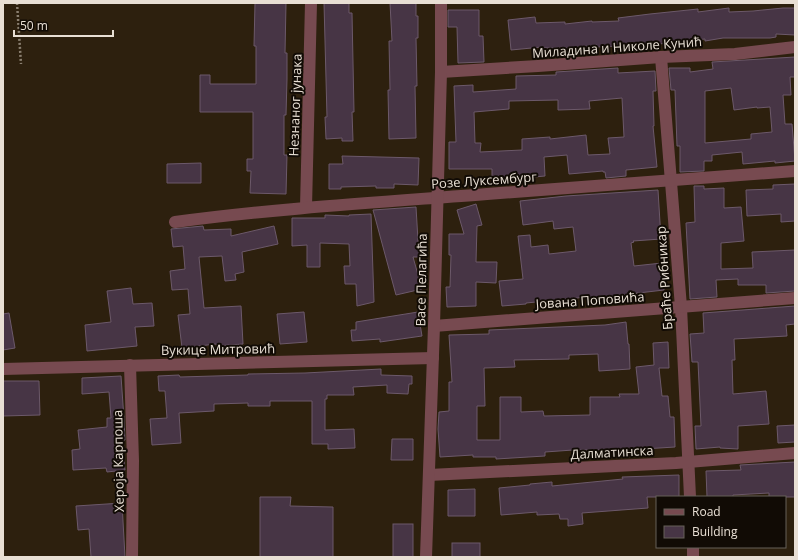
<svg xmlns="http://www.w3.org/2000/svg" width="798" height="560" viewBox="0 0 798 560" font-family="'Open Sans',sans-serif">
	<rect width="100%" height="100%" fill="#2d200e"/>
	<g fill="#473545" stroke="#6c596a" fill-rule="evenodd">
		<path d="M255 3H286L285 53H287V79L286 115H284V155H287L286 194 250 193 251 171H247V159H253V112H200V75H210V84H256V46H254Z"/>
		<path d="M324 3H349V13H352L354 112H352L353 141H342V138L326 139 325 117H327Z"/>
		<path d="M390 3H416V16H418V38H416L417 86H415L416 138 389 139 388 90H390L389 41H392Z"/>
		<path d="M729 8V12L753 11 783 8H795V35L776 34V37L770 38H723L705 41V39L622 48 621 46 597 47V45L569 48H542V47L511 50 508 20 535 17 536 23 565 22V24L592 21V22L619 21 618 18 650 14 698 9V12Z"/>
		<path d="M448 10H479V36H483L484 62 458 63 457 27H448Z"/>
		<path d="M795 57V77H790L791 95H783L785 124H792L795 161 775 163V161L743 164 742 152 712 155V161H704V171L680 172V146H677L675 90H671L669 68H690V72L713 69 712 62ZM731 88 734 110 757 107V108L770 107 772 132 751 134V139L705 143V91Z"/>
		<path d="M618 68V73L655 71 656 91H653L654 126H653L657 167 626 170V176L606 178 605 172H603V171L569 174 567 155 544 157 545 176 512 179V181L492 182V169H449V142H456L454 86 473 85V92L516 89V76L556 75V72ZM622 98 624 137 608 138 610 154 588 155 586 135 550 139V137L522 139V150L480 152 481 143H475L474 112 509 109V101L558 100V110L590 109 589 101Z"/>
		<path d="M342 156 419 158 418 185 394 184V188H376V186L341 187V189H329V164H343Z"/>
		<path d="M201 163V183H167V164Z"/>
		<path d="M795 184V221L781 222V214L747 216 746 190 773 189V185Z"/>
		<path d="M694 186H704V189L724 188V208L741 207 744 241 721 243V269L753 268 752 252 795 250V291L766 293V285H738V279L716 280 717 297 690 299 686 223 695 222Z"/>
		<path d="M658 190 661 239 633 241 634 242 631 243 634 266 662 263 664 290 587 299V297L526 303V304L502 306 499 281 523 279 518 236 530 235 531 247 548 245 549 254 576 251 573 227 554 229 553 221 523 225 520 201 566 196Z"/>
		<path d="M476 204 482 225 477 226 476 262H497L496 283 476 282V306L447 307 446 287H450L451 255H449V234H464L457 210Z"/>
		<path d="M416 207 419 257H413L422 289 396 295 373 210Z"/>
		<path d="M371 214 374 302 357 306 356 284H345L344 266H350L349 244 320 243V267H307V245L292 246V218H325V215L349 216V215Z"/>
		<path d="M203 226 204 230 231 229V236L274 226 278 244 242 252 244 272 235 274 236 280 225 281 222 256 199 257 204 308 241 306 243 344 217 346 216 344 182 348 178 315 190 314 188 289 172 290 170 271 185 269 183 246 173 247 171 229Z"/>
		<path d="M131 288 133 304 152 303 154 326 135 327 137 346 87 351 85 325 111 322 107 291Z"/>
		<path d="M795 306V324L786 325 787 336 734 339 735 360H732L733 394 766 391 769 424 738 426V449L720 448V447L696 449 695 426H701L698 362H692L690 334 704 333 703 313Z"/>
		<path d="M304 312 307 342 280 344 277 314Z"/>
		<path d="M418 312 422 336 380 342V339L352 341 351 330H356V322Z"/>
		<path d="M9 313 15 348 3 350V314Z"/>
		<path d="M626 322 628 344H629L630 369 599 371 598 354 569 355V359L514 360 515 367 484 368 485 406H477V440H500V397H521V412L543 411 544 416 590 415V397H620L619 394H639L636 367 654 365 653 343 668 342 669 368H659L662 396H668L670 417H674L675 447 612 451V450H573L545 452V456L496 459V457H473V455L440 457 438 429 439 412 449 411V382H452L449 335 489 334V330L605 325Z"/>
		<path d="M381 369V375L412 376V384H409L408 394 387 393V385L353 387 354 395H327V399H325V430L354 429 355 448 328 449V444H312V401H270V406H248V403L214 404V411L179 413 181 443 152 445 150 419 167 418 165 391H159L158 376 179 375 180 377 248 375V374L305 373Z"/>
		<path d="M121 376 124 419 125 440H122L125 470 107 472 106 468 73 470 72 450 80 449 78 430 107 427V418H111L109 392 82 394V378Z"/>
		<path d="M3 381H39L40 415 3 416Z"/>
		<path d="M795 425V442L778 443 777 426Z"/>
		<path d="M392 439H413V460H391Z"/>
		<path d="M795 462V497H769V493L733 495V497H707L706 471 741 470 740 465Z"/>
		<path d="M679 475V497H647L648 508 582 513 583 524 568 526V519H560L559 514 537 515V512L501 515 499 488 530 485V484L552 482V486L623 479 622 477Z"/>
		<path d="M475 489V516H448V490Z"/>
		<path d="M260 497H291L290 506 333 507V557H260Z"/>
		<path d="M122 503 125 557H91L89 529 78 530 76 506Z"/>
		<rect x="393" y="524" width="20" height="33"/>
		<rect x="452" y="543" width="28" height="14"/>
	</g>
	<g fill="none" stroke-linecap="round" stroke-linejoin="round">
		<path stroke="#8a7f70" stroke-width="2.5" stroke-dasharray="2 2" stroke-linecap="butt" d="M17 3 21 64"/>
		<g stroke="#774a50" stroke-width="12">
			<path d="M661 57 681 307 690 497"/>
			<path d="M441 72 538 66 661 57 735 54 795 47"/>
			<path d="M306 207 311 3"/>
			<path d="M175 222C279 208 383 202 487 194 589 187 692 179 795 171"/>
			<path d="M434 326 795 298"/>
			<path d="M130 365 133 461 132 557"/>
			<path d="M3 369 433 358"/>
			<path d="M429 475 676 463 795 453"/>
			<path d="M693 547V557"/>
			<path d="M426 557 434 326 441 72V3"/>
		</g>
	</g>
	<g text-anchor="middle" stroke-width="4" stroke-linejoin="round" paint-order="stroke">
		<g font-size="13" fill="#e8dfd4" stroke="#110b05">
			<text transform="translate(617 47) rotate(-4)" y="5">Миладина и Николе Кунић</text>
			<text transform="translate(295 105) rotate(-88)" y="5">Незнаног јунака</text>
			<text transform="translate(484 180) rotate(-4)" y="5">Розе Луксембург</text>
			<text transform="translate(664 278) rotate(-94)" y="5">Браће Рибникар</text>
			<text transform="translate(421 280) rotate(-89)" y="5">Васе Пелагића</text>
			<text transform="translate(590 300) rotate(-4)" y="5">Јована Поповића</text>
			<text transform="translate(218 349) rotate(-1)" y="5">Вукице Митровић</text>
			<text transform="translate(612 452) rotate(-3)" y="5">Далматинска</text>
			<text transform="translate(118 461) rotate(-91)" y="5">Хероја Карпоша</text>
		</g>
	</g>
	<rect width="798" height="560" fill="none" stroke="#e8dfd4" stroke-width="8"/>
	<rect x="656" y="496" width="130" height="52" fill="#110b05" stroke="#676058"/>
	<rect x="664" y="509" width="20" height="6" fill="#774a50" stroke="#676058"/>
	<text x="692" y="516" font-size="12" fill="#e8dfd4">Road</text>
	<rect x="664" y="526" width="20" height="12" fill="#473545" stroke="#676058"/>
	<text x="692" y="536" font-size="12" fill="#e8dfd4">Building</text>
	<path d="M14 30v6h99v-6" fill="none" stroke="#e8dfd4" stroke-width="2"/>
	<text x="20" y="30" font-size="12" fill="#e8dfd4" stroke="#110b05" stroke-width="3" paint-order="stroke">50 m</text>
</svg>
